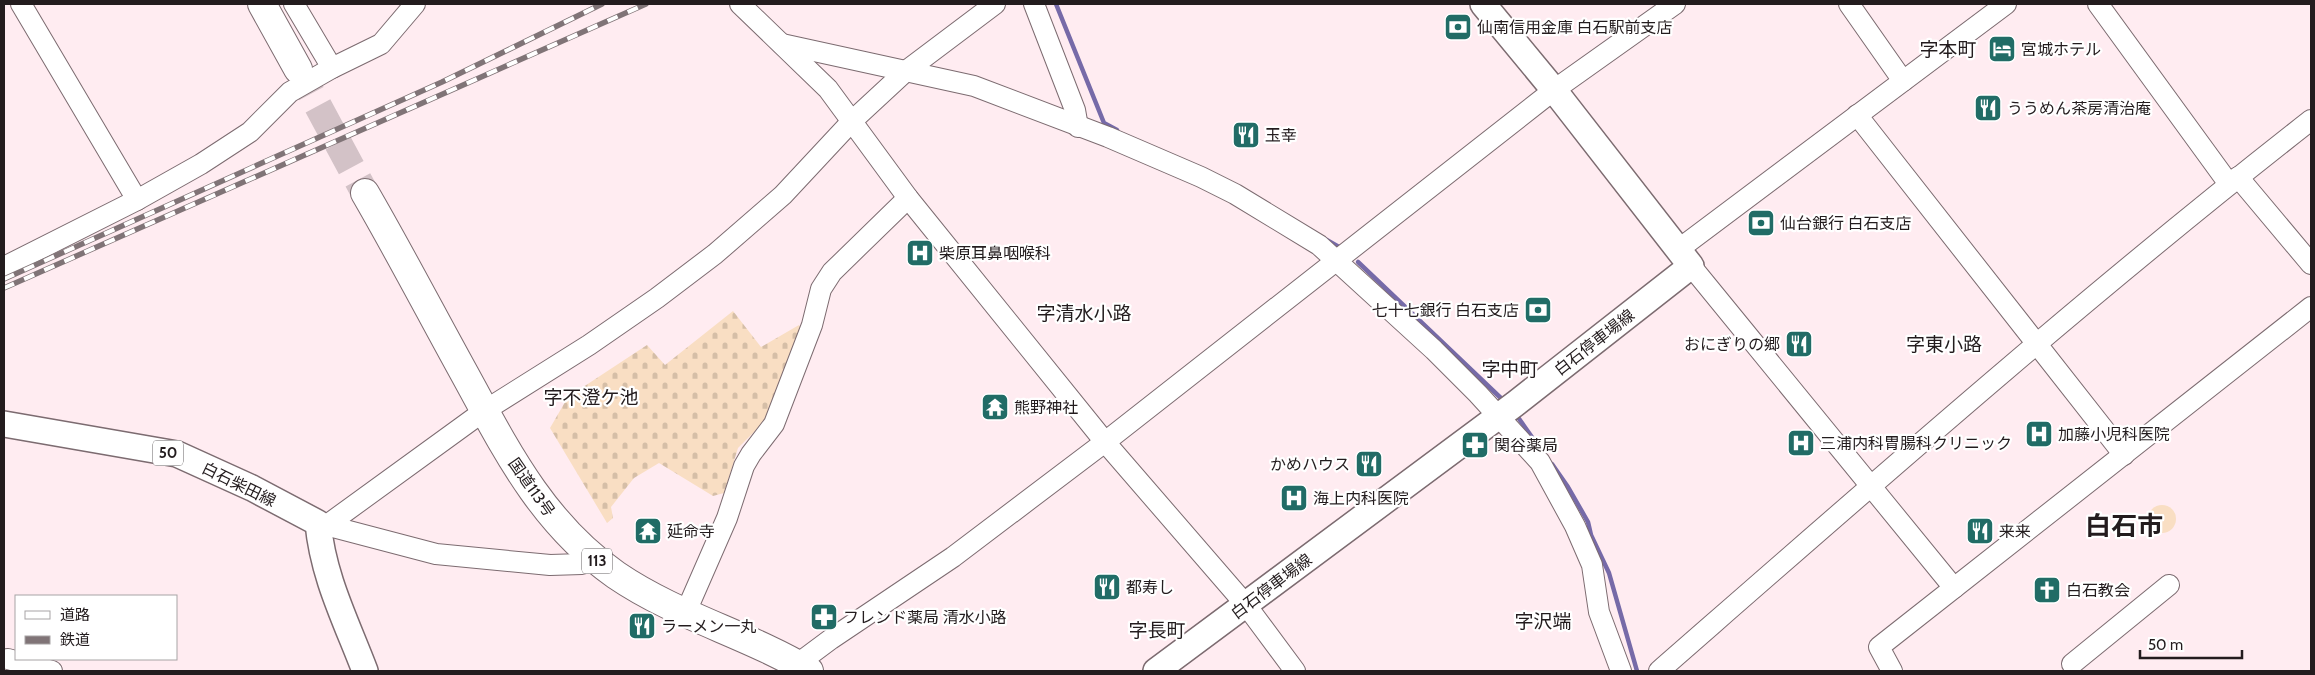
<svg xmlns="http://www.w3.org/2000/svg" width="2315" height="675" viewBox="0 0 2315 675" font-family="Cabin,'Noto Sans JP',sans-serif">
	<defs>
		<pattern id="cemetery-stones" width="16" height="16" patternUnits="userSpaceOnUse" patternTransform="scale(1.25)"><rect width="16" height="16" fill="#f9dec3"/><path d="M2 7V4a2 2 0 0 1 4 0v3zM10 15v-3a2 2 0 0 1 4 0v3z" fill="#d5bea7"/></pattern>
	</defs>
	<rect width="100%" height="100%" fill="#ffecf1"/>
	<path fill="url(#cemetery-stones)" d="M733 311 761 347 799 325 805 333 768 418 738 448 724 493 713 496 659 463 634 478 611 507 613 518 607 523 550 428 568 397 647 345 665 365Z"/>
	<circle fill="#f9dec3" cx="2162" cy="519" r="14"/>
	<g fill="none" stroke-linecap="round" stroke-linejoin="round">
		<g stroke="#766aa8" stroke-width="4.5">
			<path d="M1056 4 1104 123 1117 130"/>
			<path d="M1325 239 1339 247"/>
			<path d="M1358 262 1505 402"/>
			<path d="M1515 413 1541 450"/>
			<path d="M1552 464 1568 487 1588 522 1591 535 1609 573 1637 671"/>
		</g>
		<path stroke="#d3c2c7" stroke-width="28" stroke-dasharray="28 14" stroke-linecap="butt" d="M298 69 365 193"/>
		<g stroke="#7c6b70" stroke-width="22">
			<g id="minor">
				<path d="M21 4 137 200"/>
				<path d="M294 4 332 68"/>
				<path d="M740 4 828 89 908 198 1105 442 1246 605 1295 671"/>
				<path d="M1034 4 1075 110 1078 127"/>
				<path d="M1849 4 1903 81"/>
				<path d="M2098 4 2229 184"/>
				<path d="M782 44 974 86 1108 137 1201 177 1235 194 1319 245 1434 350 1478 394 1540 462 1575 526 1592 565 1599 612 1621 671"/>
				<path d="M1857 115 2124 455"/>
				<path d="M2238 177 2311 264"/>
				<path d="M1679 249 2006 4"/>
				<path d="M1691 266 1954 588"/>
				<path d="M4 267 137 200 201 164 250 132 290 92 332 68 381 44 415 4"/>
				<path d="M318 523 436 554 550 565 582 564 591 556"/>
				<path d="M327 525 484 411 589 345 657 298 715 254 783 195 852 121 906 71 995 4"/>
				<path d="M685 614 727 518 744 466 751 454 774 424 812 325 821 289 832 272 908 198"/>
				<path d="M8 659 52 671"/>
				<path d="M2072 664 2169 585"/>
				<path d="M788 671 831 639 953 557 1105 442 1554 90 1675 4"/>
				<path d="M1659 671C1873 484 2087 295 2311 120"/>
				<path d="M1892 671 1879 647 2311 307"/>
			</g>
		</g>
		<g stroke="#7c6b70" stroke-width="28">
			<g id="major">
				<path d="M4 424 177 454 252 488 318 523C323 577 346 621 365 671"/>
				<path d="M1156 671 1515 404 1691 266 1554 90 1483 4"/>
			</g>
		</g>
		<g stroke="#7c6b70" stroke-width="30">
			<g id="highway">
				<path d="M262 4 298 69"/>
				<path d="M365 193C401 255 434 319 469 382 509 456 545 525 616 575 676 616 747 634 809 671"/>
			</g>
		</g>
		<use href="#minor" stroke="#fff" stroke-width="20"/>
		<use href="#major" stroke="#fff" stroke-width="25"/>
		<use href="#highway" stroke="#fff" stroke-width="28"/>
		<g stroke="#807477" stroke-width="5.5">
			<g id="rail">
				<path d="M4 279 442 82 602 4"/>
				<path d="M4 288 646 4"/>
			</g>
		</g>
		<use href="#rail" stroke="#fff" stroke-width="4" stroke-dasharray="11" stroke-linecap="butt"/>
	</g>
	<defs>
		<g id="bank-square" transform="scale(1.4375)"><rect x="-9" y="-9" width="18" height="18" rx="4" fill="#216c66" stroke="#fff"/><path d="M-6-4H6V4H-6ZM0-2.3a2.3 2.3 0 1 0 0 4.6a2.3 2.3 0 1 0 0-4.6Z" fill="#fff"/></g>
		<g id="hotel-square" transform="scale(1.4375)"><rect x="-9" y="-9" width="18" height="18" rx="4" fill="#216c66" stroke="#fff"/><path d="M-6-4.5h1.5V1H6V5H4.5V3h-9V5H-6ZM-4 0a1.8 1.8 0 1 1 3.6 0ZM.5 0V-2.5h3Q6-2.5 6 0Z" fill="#fff"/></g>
		<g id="restaurant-square" transform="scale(1.4375)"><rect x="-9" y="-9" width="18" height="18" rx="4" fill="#216c66" stroke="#fff"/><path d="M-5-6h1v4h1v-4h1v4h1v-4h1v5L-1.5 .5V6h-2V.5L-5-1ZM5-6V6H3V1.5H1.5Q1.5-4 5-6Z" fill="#fff"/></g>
		<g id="hospital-square" transform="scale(1.4375)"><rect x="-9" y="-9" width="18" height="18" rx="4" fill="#216c66" stroke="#fff"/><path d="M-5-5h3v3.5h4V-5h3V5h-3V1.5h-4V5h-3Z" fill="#fff"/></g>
		<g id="temple-square" transform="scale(1.4375)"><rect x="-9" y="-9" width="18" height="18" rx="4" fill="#216c66" stroke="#fff"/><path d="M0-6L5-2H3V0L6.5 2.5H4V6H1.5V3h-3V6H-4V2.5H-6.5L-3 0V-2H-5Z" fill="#fff"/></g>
		<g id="pharmacy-square" transform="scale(1.4375)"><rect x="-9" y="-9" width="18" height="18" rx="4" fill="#216c66" stroke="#fff"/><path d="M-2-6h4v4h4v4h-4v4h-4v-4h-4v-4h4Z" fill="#fff"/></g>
		<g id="church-square" transform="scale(1.4375)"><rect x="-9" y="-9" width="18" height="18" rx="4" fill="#216c66" stroke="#fff"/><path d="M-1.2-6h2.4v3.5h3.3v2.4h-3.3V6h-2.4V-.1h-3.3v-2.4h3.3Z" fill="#fff"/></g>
	</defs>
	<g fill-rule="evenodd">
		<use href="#bank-square" x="1458" y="27"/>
		<use href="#hotel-square" x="2002" y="49"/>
		<use href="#restaurant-square" x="1988" y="108"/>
		<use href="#restaurant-square" x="1246" y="135"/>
		<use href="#bank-square" x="1761" y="223"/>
		<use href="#hospital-square" x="920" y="253"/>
		<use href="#bank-square" x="1538" y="310"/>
		<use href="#restaurant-square" x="1799" y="344"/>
		<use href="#temple-square" x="995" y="407"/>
		<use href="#hospital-square" x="2039" y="434"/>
		<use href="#hospital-square" x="1801" y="443"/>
		<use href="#pharmacy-square" x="1475" y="445"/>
		<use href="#restaurant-square" x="1369" y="464"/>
		<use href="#hospital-square" x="1294" y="498"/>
		<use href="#temple-square" x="648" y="531"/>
		<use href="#restaurant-square" x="1980" y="531"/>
		<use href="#restaurant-square" x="1107" y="587"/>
		<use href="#church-square" x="2047" y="590"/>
		<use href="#pharmacy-square" x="824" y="617"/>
		<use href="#restaurant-square" x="642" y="626"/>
	</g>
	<g text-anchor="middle" stroke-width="4.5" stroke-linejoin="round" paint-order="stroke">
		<g fill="#fff" stroke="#656062" stroke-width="1">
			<rect x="153" y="440.5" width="30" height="25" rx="4"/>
			<rect x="582" y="548.5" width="30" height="25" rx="4"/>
		</g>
		<g font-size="15" font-weight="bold" fill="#231c1e">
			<text x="168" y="458">50</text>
			<text x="597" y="566">113</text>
		</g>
		<g font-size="16" fill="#231c1e" stroke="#fff" text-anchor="start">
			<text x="1477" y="33">仙南信用金庫 白石駅前支店</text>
			<text x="2021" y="55">宮城ホテル</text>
			<text x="2007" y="114">ううめん茶房清治庵</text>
			<text x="1265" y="141">玉幸</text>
			<text x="1780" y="229">仙台銀行 白石支店</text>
			<text x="939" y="259">柴原耳鼻咽喉科</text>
			<text x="1519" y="316" text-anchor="end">七十七銀行 白石支店</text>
			<text x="1780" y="350" text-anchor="end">おにぎりの郷</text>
			<text x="1014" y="413">熊野神社</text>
			<text x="2058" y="440">加藤小児科医院</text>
			<text x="1820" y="449">三浦内科胃腸科クリニック</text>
			<text x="1494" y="451">関谷薬局</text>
			<text x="1350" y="470" text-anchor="end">かめハウス</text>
			<text x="1313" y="504">海上内科医院</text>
			<text x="667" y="537">延命寺</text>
			<text x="1999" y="537">来来</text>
			<text x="1126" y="593">都寿し</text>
			<text x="2066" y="596">白石教会</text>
			<text x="843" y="623">フレンド薬局 清水小路</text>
			<text x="661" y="632">ラーメン一丸</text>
		</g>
		<g font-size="16" fill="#231c1e" stroke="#fff">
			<text transform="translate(1594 342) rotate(-38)" y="6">白石停車場線</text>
			<text transform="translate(239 484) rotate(26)" y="6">白石柴田線</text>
			<text transform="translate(532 487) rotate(55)" y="6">国道113号</text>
			<text transform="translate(1271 586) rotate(-37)" y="6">白石停車場線</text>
		</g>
		<g font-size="19" fill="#231c1e" stroke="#fff">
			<text x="1948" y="56">字本町</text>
			<text x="1084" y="320">字清水小路</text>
			<text x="1944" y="351">字東小路</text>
			<text x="1510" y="376">字中町</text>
			<text x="591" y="404">字不澄ケ池</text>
			<text x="1543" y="628">字沢端</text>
			<text x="1157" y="637">字長町</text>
		</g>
		<g font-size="26" font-weight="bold" fill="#231c1e" stroke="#fff">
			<text x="2124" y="535">白石市</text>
		</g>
	</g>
	<rect width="2315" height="675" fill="none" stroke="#231c1e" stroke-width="10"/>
	<rect x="15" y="595" width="162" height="65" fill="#ffffff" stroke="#a7a4a5"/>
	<rect x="25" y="611" width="25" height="8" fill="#ffffff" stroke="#a7a4a5"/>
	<text x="60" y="620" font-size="15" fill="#231c1e">道路</text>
	<rect x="25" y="636" width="25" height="8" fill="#807477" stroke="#a7a4a5"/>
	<text x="60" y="645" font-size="15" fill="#231c1e">鉄道</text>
	<path d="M2140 650v8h102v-8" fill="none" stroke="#231c1e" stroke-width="2.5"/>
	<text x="2148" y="650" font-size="15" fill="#231c1e" stroke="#ffffff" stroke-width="4" paint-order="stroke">50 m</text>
</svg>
